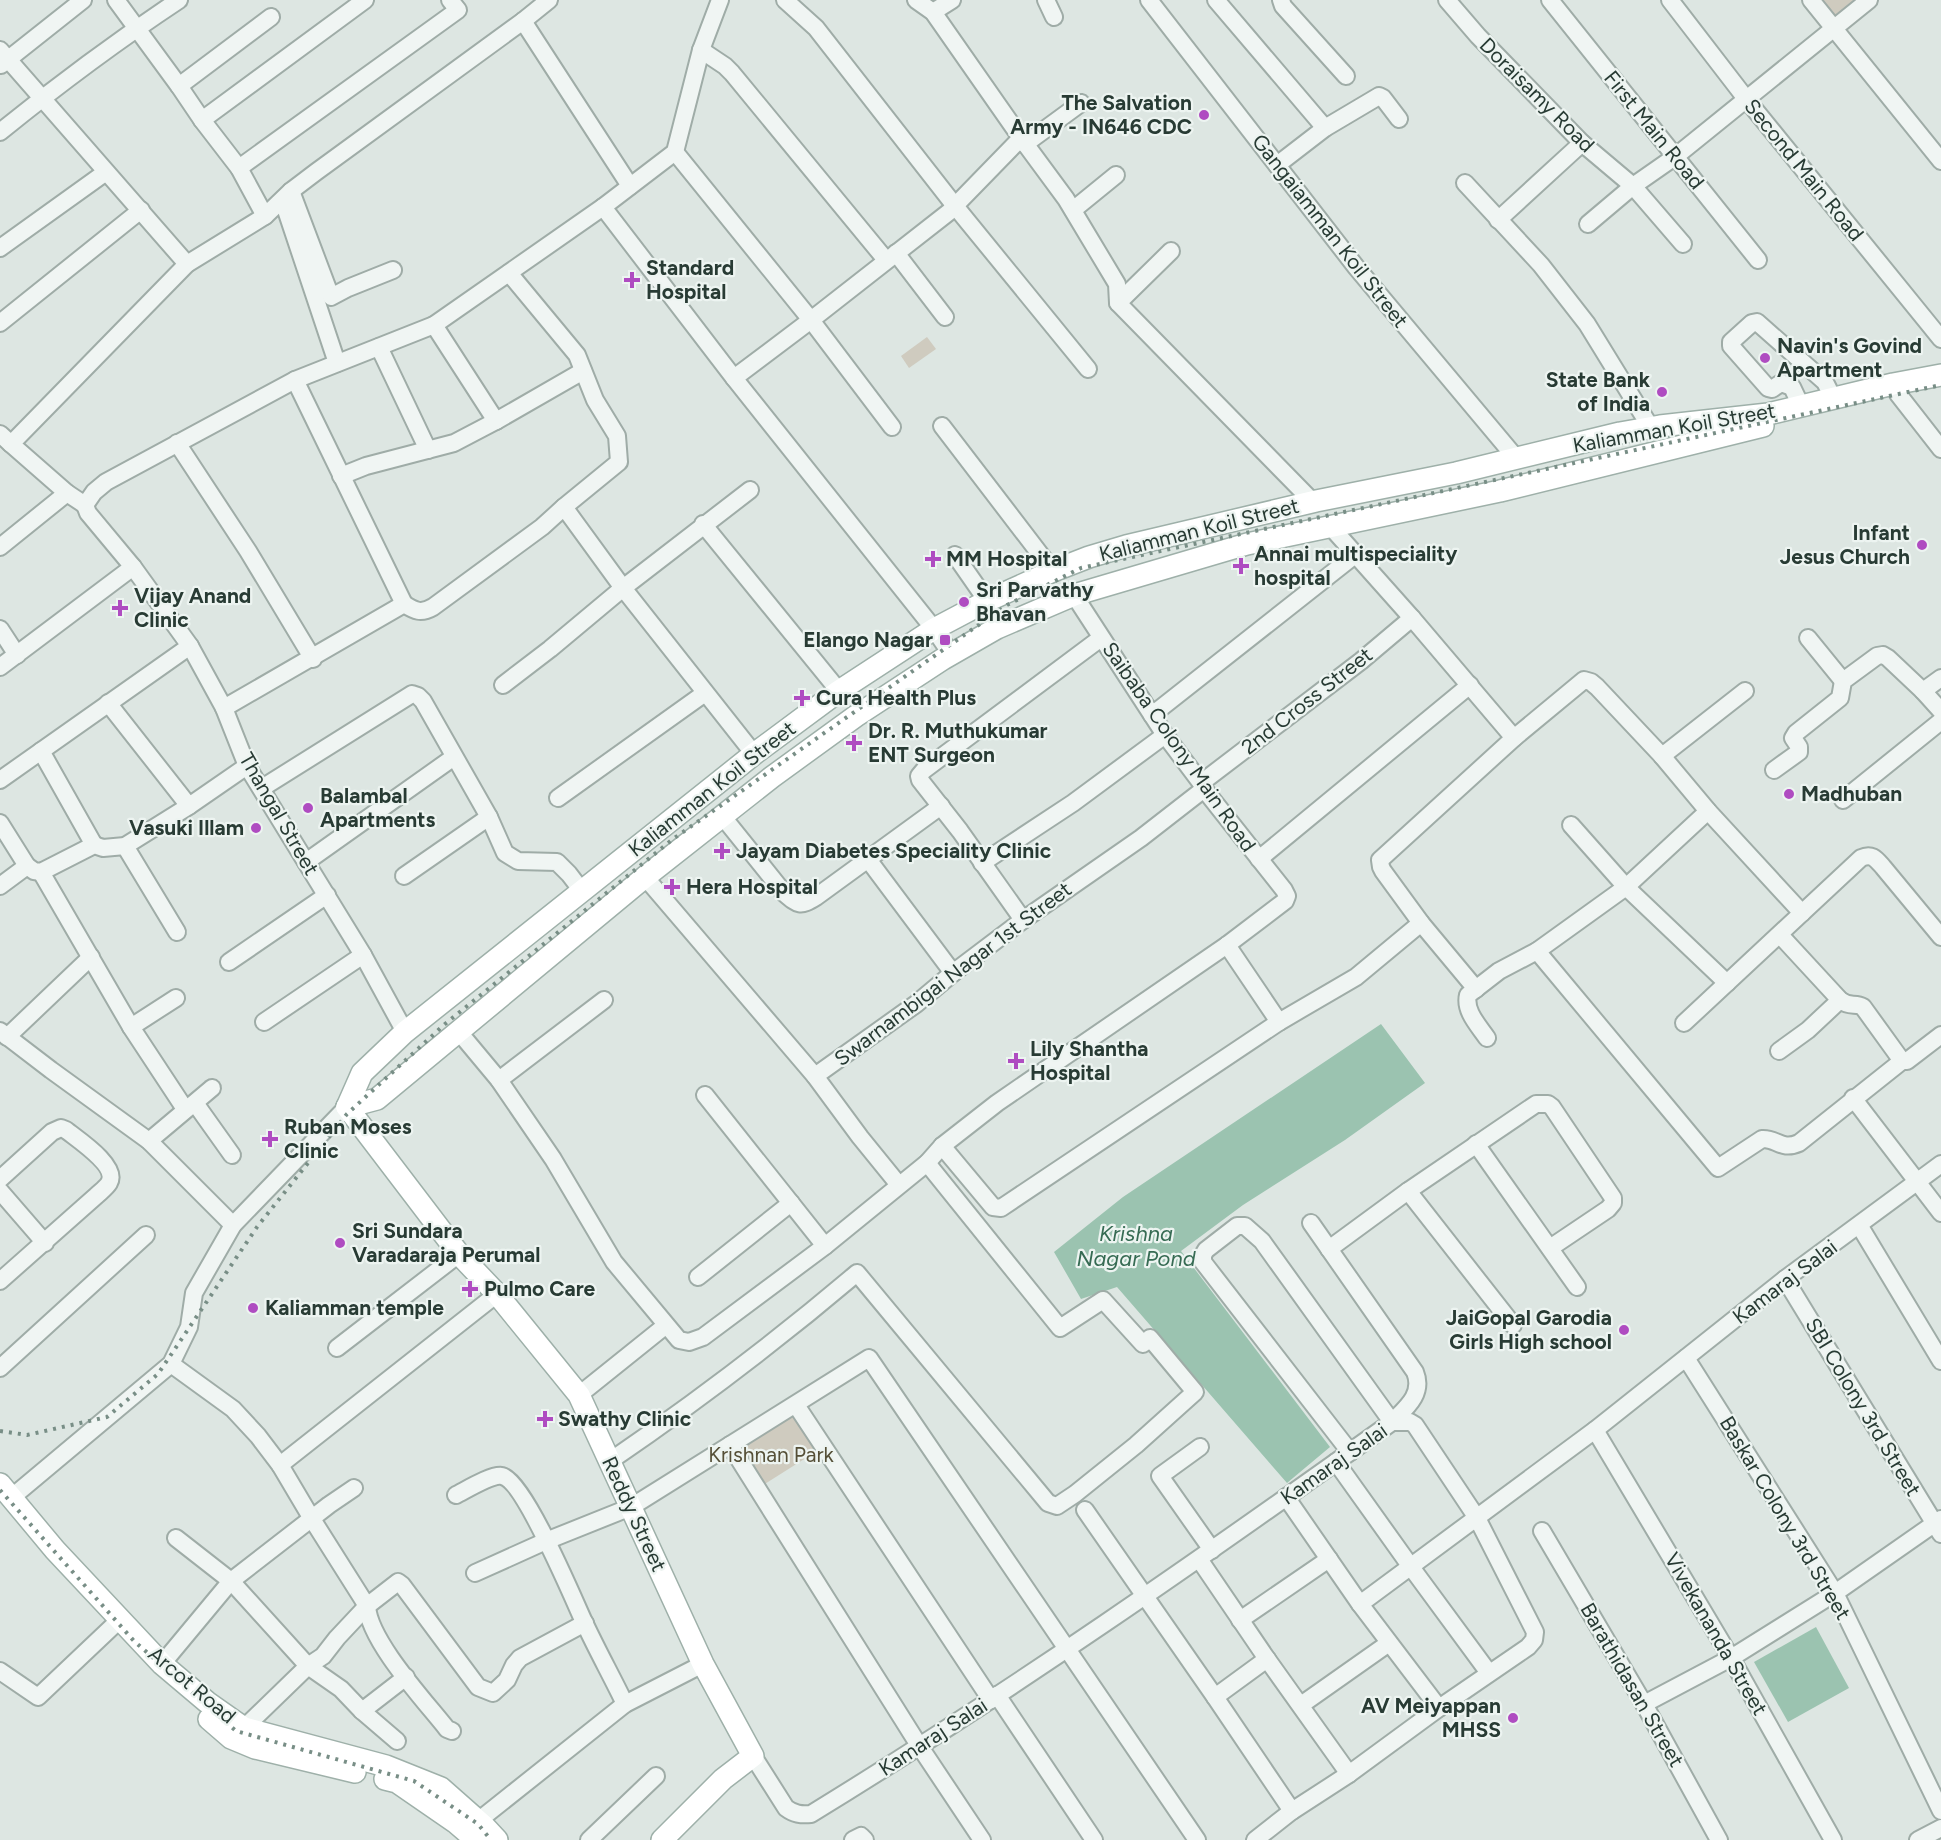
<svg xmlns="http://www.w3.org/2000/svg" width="1941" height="1840" viewBox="0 0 1941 1840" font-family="Figtree,sans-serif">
	<rect width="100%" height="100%" fill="#dde6e2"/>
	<g fill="#cfcbbf">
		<path d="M1816 0H1860L1834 22Z"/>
		<path d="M927 337 936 349 909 368 901 356Z"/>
		<path d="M794 1415 817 1451 760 1487 737 1451Z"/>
	</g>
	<g fill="#9bc3b0">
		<path d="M1381 1024 1425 1083 1345 1140 1243 1205 1181 1251 1330 1447 1287 1483 1117 1287 1081 1299 1054 1252 1123 1197Z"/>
		<path d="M1816 1627 1849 1688 1788 1722 1754 1662Z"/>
	</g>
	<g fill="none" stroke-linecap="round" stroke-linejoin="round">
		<g stroke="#9faca7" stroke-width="20">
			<g id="minor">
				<path d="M116 0 179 86 202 120 239 168 265 216"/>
				<path d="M785 0 816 28 955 206 1088 369"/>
				<path d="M916 0 933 12 1021 138 1066 199 1117 284 1118 303 1313 502"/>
				<path d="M1046 0 1054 17"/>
				<path d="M1149 0 1356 267 1516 458"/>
				<path d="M1216 0 1325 128"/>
				<path d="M1281 0 1283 6 1346 76"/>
				<path d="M1447 0 1478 36 1582 143 1633 186 1683 244"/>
				<path d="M1550 0 1758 260"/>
				<path d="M1670 0 1747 100 1941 339"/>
				<path d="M1811 0 1941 161"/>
				<path d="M933 12 952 0"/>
				<path d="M523 21 630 186"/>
				<path d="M0 50 187 264"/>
				<path d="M701 50 725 66 732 73 886 260"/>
				<path d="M1 65 83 0"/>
				<path d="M179 86 271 17"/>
				<path d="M202 120 365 0"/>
				<path d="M0 132C58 85 117 41 179 0"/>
				<path d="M1025 144 1081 103"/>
				<path d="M675 152 811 320 892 427"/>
				<path d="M1277 165 1325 128 1379 96 1383 98 1399 119"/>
				<path d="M239 168 458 10 450 0"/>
				<path d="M1465 183 1541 265 1587 324 1651 428"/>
				<path d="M291 191 331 297 348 288 393 270"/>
				<path d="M285 207 337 363"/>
				<path d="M603 207 734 378 934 629 951 654"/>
				<path d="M1073 210 1116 175"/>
				<path d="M1498 220 1582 143"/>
				<path d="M1588 224 1633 186 1676 156 1869 0"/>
				<path d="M0 248 106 172"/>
				<path d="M896 253 945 317"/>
				<path d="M509 273 577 355 595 400 617 436 619 462 564 507"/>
				<path d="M1118 303 1171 251"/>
				<path d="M0 323 141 210"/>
				<path d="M434 325 496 421"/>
				<path d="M379 347 428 450"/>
				<path d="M734 378 811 320 949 212 1021 138"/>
				<path d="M295 380 404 604"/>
				<path d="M1893 384 1898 394 1941 449"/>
				<path d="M1801 406 1792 387 1781 383 1772 389 1768 388 1731 346V342L1752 323 1757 322 1825 382 1833 398"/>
				<path d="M942 426 1053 571"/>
				<path d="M0 434 11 444"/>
				<path d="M177 443 248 551 313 659"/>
				<path d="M341 476 366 466 454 443 496 421 583 371"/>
				<path d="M750 490 623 588 754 754"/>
				<path d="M85 505 94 492 106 482 295 380 434 325 603 207 675 152 701 50 720 0"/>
				<path d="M85 505 67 493 11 444 187 264 265 216 291 191 316 172 523 21 549 0"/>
				<path d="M85 505 88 513 133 567 190 646 224 708 247 766 363 955 405 1032"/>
				<path d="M703 524 839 691"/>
				<path d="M1331 527 1412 618 1514 738"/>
				<path d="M0 547 67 493"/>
				<path d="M955 555 987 601"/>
				<path d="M0 629 17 655"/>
				<path d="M1808 638 1843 681"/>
				<path d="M0 667 133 567"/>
				<path d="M1941 678 1923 691 1941 711"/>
				<path d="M108 703 189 806"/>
				<path d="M224 708 404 604C415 611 421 614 433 607L542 527 564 507 623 588 550 649 503 685"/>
				<path d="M1152 715 1355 555"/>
				<path d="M41 751 94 845"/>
				<path d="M1662 756 1745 691"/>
				<path d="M1774 770 1799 752V747L1793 738 1796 733 1840 698 1843 681 1877 656 1883 655 1888 658 1923 691"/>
				<path d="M0 780 190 646"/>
				<path d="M1201 783 1361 661 1412 618"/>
				<path d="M262 788 412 694 418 696 423 701 489 817 505 853 518 861 557 862 569 874 582 891"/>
				<path d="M558 798 705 693"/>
				<path d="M1843 800 1941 721"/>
				<path d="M723 817 784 893C798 905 800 907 816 897L941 806"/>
				<path d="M0 823 27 866 0 886"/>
				<path d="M1571 825 1626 887 1727 983"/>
				<path d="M125 846 177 932"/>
				<path d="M867 858 953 973"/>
				<path d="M1259 859 1470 685"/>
				<path d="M306 862 454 757"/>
				<path d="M982 863 1073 803 1165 735"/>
				<path d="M27 866 34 871 41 872 94 845 103 848 125 846 189 806 247 766"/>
				<path d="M41 872 131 1027 185 1109"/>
				<path d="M404 876 489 817"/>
				<path d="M645 877 815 1076 860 1137 899 1185"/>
				<path d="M1023 920 960 831 920 780 919 776 924 770 1101 638"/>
				<path d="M1780 935 1840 1000C1850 1008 1855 1002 1863 1007L1902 1061"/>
				<path d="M1227 945 1279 1022"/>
				<path d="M1537 951 1718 1168 1762 1139C1777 1138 1781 1151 1799 1143L1902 1061H1907L1941 1035"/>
				<path d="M229 962 327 895"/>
				<path d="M1476 989 1421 923 1383 871 1381 867 1380 860 1514 738 1584 680 1591 682 1597 687 1662 756 1708 811 1802 913"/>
				<path d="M264 1022 363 955"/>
				<path d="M1684 1023 1861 858C1872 853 1876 859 1883 867L1941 937"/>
				<path d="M131 1027 176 998"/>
				<path d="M0 1031 51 1070 149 1141 233 1225"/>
				<path d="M459 1032 499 1080 553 1159 614 1262 679 1340 689 1342 703 1337 825 1246 927 1163 942 1146 997 1103 1227 945 1285 901 1287 896 1284 890 1204 789 1201 783 1165 735 1074 595"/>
				<path d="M7 1037 91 957"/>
				<path d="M1487 1038C1479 1026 1464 1011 1468 995L1499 971 1537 951 1626 887 1708 811"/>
				<path d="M1779 1051 1808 1030 1840 1000"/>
				<path d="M815 1076 916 1004 953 973 1023 920 1141 838 1204 789"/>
				<path d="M499 1080 604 1000"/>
				<path d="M705 1095 825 1246"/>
				<path d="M1853 1098 1941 1213"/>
				<path d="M195 1103 232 1155"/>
				<path d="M149 1141 212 1088"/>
				<path d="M1476 1144 1577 1287"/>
				<path d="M942 1146 993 1207 1001 1208 1279 1022 1356 977 1421 923"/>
				<path d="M0 1179 52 1132 61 1128 66 1130C77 1139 119 1166 109 1183 106 1188 100 1192 96 1196L0 1281"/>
				<path d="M0 1191 45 1243"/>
				<path d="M1408 1191 1513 1325"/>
				<path d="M1859 1225 1941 1361"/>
				<path d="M1329 1249 1408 1191 1536 1104H1548L1552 1107 1613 1198V1203L1608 1209 1550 1248"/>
				<path d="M698 1277 791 1203"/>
				<path d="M1785 1279 1941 1534"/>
				<path d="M337 1348 459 1254"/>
				<path d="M1686 1358 1835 1593 1941 1811"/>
				<path d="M171 1364 233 1409 258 1436 280 1465 312 1519 367 1606C369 1641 425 1701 447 1729L452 1731"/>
				<path d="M0 1368 146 1235"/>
				<path d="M579 1395 665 1326"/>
				<path d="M796 1405 991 1700"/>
				<path d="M1595 1430 1731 1658 1833 1840"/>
				<path d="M730 1445 920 1747 982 1840"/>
				<path d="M1200 1447 1160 1476 1212 1550"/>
				<path d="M1350 1452 1203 1262V1255L1206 1250 1237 1226H1245L1262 1241 1392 1422"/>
				<path d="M610 1461C695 1403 778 1340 857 1273L1048 1503 1057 1506 1075 1494 1136 1445 1195 1392 1150 1338 1143 1344 1103 1300 1060 1328 927 1163"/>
				<path d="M1336 1462 1411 1567 1489 1673"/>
				<path d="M280 1465 497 1294"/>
				<path d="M456 1495C466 1490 492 1474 502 1476 524 1481 573 1598 584 1622 597 1650 612 1677 625 1704"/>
				<path d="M1286 1497 1360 1604 1439 1708"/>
				<path d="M11 1498 171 1364 189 1327 194 1293 233 1225 347 1107"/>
				<path d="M1085 1510 1215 1697 1292 1811"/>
				<path d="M1542 1531 1644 1704 1719 1840"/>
				<path d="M176 1538 231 1581 308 1666 341 1689 362 1711 397 1741"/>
				<path d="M1199 1559 1267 1659 1349 1774"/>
				<path d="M475 1573 546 1541 631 1507 869 1358 1197 1840"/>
				<path d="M1360 1604 1595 1430 1785 1279 1941 1164"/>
				<path d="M1240 1620 1329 1559"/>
				<path d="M162 1664 231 1581 329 1505 354 1488"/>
				<path d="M0 1671 38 1697 113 1626"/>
				<path d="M997 1695 1094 1840"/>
				<path d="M1215 1697 1267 1659"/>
				<path d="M1644 1704 1731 1658 1835 1593 1941 1519"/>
				<path d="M1301 1705 1389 1643"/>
				<path d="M362 1711 406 1677"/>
				<path d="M244 1728 308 1666 323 1656 337 1638 367 1606 398 1582 402 1585 478 1687 493 1693 507 1680 514 1665 520 1658 585 1623"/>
				<path d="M753 1756 786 1808C794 1814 801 1815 811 1814 1010 1692 1202 1558 1392 1422 1406 1408 1424 1394 1415 1372L1311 1223"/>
				<path d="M478 1821 625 1704 703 1664"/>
				<path d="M589 1840 656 1776"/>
				<path d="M853 1840 861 1836 865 1840"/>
				<path d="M1255 1840 1292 1811 1349 1774 1439 1708 1528 1647 1534 1640 1535 1632 1477 1518 1415 1425 1410 1422H1392"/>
				<path d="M1918 1840 1941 1828"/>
			</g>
		</g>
		<g stroke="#9eb0a9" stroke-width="24">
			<g id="major">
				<path d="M347 1107 362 1073 405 1032 754 754 839 691 934 629 987 601 1053 571 1089 557 1126 546 1316 501 1456 473 1620 433 1660 426 1768 414 1893 384 1941 375"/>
				<path d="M347 1107 377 1099 645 877 772 777 856 716 943 659 997 628 1074 595 1247 544 1500 491 1763 426"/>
				<path d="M347 1107 459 1254 497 1294 579 1395 703 1664 753 1756 723 1779 662 1840"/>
				<path d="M0 1484 55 1550 162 1664 207 1702 244 1728 386 1766 441 1788 484 1826 497 1840"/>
				<path d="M209 1719 231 1738 255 1748 355 1772"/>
				<path d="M385 1779 397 1782 455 1822 476 1840"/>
			</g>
		</g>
		<use href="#minor" stroke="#f0f5f3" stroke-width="16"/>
		<use href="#major" stroke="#fff" stroke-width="21"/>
		<g stroke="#788e86" stroke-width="4" stroke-dasharray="3 6" stroke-linecap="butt">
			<path d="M0 1431 27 1435 107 1417 158 1374 257 1227 347 1114 445 1024 673 839 1007 605 1081 568 1941 385"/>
			<path d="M0 1490 134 1641 236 1731 414 1781 478 1824 491 1840"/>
		</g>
	</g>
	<g fill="#af4cc1" stroke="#edf4f1" stroke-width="2">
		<circle cx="1204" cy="115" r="6"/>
		<path d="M629 271h6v6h6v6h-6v6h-6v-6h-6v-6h6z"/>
		<circle cx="1765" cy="358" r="6"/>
		<circle cx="1662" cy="392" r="6"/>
		<circle cx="1922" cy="545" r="6"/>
		<path d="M930 550h6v6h6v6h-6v6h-6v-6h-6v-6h6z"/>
		<path d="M1238 557h6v6h6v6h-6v6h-6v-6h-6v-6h6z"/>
		<circle cx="964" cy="602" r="6"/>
		<path d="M117 599h6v6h6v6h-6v6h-6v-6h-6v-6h6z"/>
		<rect x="939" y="634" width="12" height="12" rx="3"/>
		<path d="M799 689h6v6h6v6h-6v6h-6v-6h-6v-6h6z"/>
		<path d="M851 734h6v6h6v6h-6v6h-6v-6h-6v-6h6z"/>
		<circle cx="1789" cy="794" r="6"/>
		<circle cx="308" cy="808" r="6"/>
		<circle cx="256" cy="828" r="6"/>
		<path d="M719 842h6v6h6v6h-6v6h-6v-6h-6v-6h6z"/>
		<path d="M669 878h6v6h6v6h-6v6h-6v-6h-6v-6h6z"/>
		<path d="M1013 1052h6v6h6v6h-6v6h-6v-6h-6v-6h6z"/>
		<path d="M267 1130h6v6h6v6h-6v6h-6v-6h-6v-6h6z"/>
		<circle cx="340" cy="1243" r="6"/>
		<path d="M467 1280h6v6h6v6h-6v6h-6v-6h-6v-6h6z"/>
		<circle cx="253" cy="1308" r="6"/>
		<circle cx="1624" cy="1330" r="6"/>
		<path d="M542 1410h6v6h6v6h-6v6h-6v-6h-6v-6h6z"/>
		<circle cx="1513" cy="1718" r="6"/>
	</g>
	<g text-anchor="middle" stroke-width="4.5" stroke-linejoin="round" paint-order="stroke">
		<g font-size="21" fill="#283b34" stroke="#edf4f1">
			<text transform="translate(1537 95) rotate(45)" y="7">Doraisamy Road</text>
			<text transform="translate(1654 130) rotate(51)" y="7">First Main Road</text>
			<text transform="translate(1804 170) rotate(51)" y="7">Second Main Road</text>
			<text transform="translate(1330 231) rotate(52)" y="7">Gangaiamman Koil Street</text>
			<text transform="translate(1674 428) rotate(-10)" y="7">Kaliamman Koil Street</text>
			<text transform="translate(1199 530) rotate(-14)" y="7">Kaliamman Koil Street</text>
			<text transform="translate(1307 701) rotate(-38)" y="7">2nd Cross Street</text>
			<text transform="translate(1179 747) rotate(55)" y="7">Saibaba Colony Main Road</text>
			<text transform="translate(712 789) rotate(-38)" y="7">Kaliamman Koil Street</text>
			<text transform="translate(279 814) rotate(60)" y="7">Thangal Street</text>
			<text transform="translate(953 974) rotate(-37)" y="7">Swarnambigai Nagar 1st Street</text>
			<text transform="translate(1785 1282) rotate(-37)" y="7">Kamaraj Salai</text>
			<text transform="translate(1863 1407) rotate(59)" y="7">SBI Colony 3rd Street</text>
			<text transform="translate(1334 1464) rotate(-35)" y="7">Kamaraj Salai</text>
			<text transform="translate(634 1514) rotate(65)" y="7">Reddy Street</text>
			<text transform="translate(1785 1518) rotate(59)" y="7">Baskar Colony 3rd Street</text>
			<text transform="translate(1716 1634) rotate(60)" y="7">Vivekananda Street</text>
			<text transform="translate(192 1685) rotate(40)" y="7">Arcot Road</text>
			<text transform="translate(1632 1685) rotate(60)" y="7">Barathidasan Street</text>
			<text transform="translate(933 1737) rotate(-33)" y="7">Kamaraj Salai</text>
		</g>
		<g font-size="21" font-weight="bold" fill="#283b34" stroke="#edf4f1" text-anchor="start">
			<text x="1192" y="110" text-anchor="end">The Salvation<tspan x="1192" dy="24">Army - IN646 CDC</tspan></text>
			<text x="646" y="275">Standard<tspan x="646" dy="24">Hospital</tspan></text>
			<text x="1777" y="353">Navin's Govind<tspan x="1777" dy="24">Apartment</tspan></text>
			<text x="1650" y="387" text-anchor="end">State Bank<tspan x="1650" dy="24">of India</tspan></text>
			<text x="1910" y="540" text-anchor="end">Infant<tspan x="1910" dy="24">Jesus Church</tspan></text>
			<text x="1254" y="561">Annai multispeciality<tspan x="1254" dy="24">hospital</tspan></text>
			<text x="946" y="566">MM Hospital</text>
			<text x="976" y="597">Sri Parvathy<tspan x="976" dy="24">Bhavan</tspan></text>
			<text x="134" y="603">Vijay Anand<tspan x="134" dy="24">Clinic</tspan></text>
			<text x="933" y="647" text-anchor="end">Elango Nagar</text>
			<text x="816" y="705">Cura Health Plus</text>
			<text x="868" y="738">Dr. R. Muthukumar<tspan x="868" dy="24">ENT Surgeon</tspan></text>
			<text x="1801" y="801">Madhuban</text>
			<text x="320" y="803">Balambal<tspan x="320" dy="24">Apartments</tspan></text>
			<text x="244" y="835" text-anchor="end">Vasuki Illam</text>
			<text x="736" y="858">Jayam Diabetes Speciality Clinic</text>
			<text x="686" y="894">Hera Hospital</text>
			<text x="1030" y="1056">Lily Shantha<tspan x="1030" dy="24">Hospital</tspan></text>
			<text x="284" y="1134">Ruban Moses<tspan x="284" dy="24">Clinic</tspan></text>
			<text x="352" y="1238">Sri Sundara<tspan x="352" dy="24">Varadaraja Perumal</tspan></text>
			<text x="484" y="1296">Pulmo Care</text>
			<text x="265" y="1315">Kaliamman temple</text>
			<text x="1612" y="1325" text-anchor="end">JaiGopal Garodia<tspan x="1612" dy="24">Girls High school</tspan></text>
			<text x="558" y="1426">Swathy Clinic</text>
			<text x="1501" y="1713" text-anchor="end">AV Meiyappan<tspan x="1501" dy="24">MHSS</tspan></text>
		</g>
		<g font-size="21" fill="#554f37" stroke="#edf4f1">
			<text x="771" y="1462">Krishnan Park</text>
		</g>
		<g font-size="22" font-style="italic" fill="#366b53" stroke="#edf4f1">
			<text x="1136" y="1241">Krishna<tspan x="1136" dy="25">Nagar Pond</tspan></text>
		</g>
	</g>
</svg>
